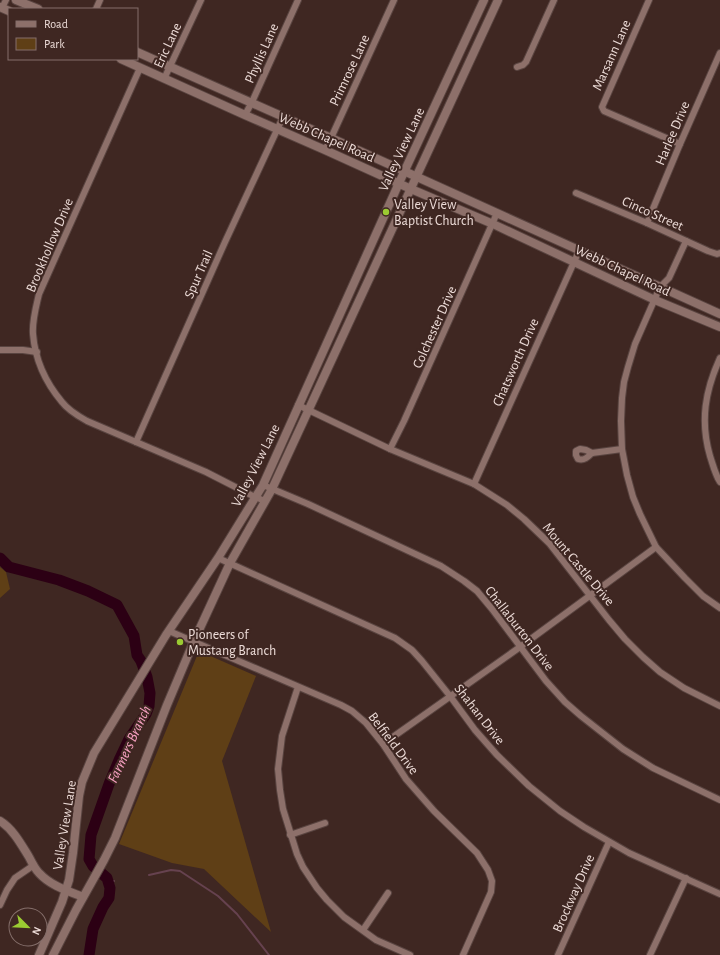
<svg xmlns="http://www.w3.org/2000/svg" width="720" height="955" viewBox="0 0 720 955" font-family="'Alegreya Sans',sans-serif">
	<rect width="100%" height="100%" fill="#3f2722"/>
	<g fill="#5f3f16">
		<path d="M0 567 6 572 10 589 0 598Z"/>
		<path d="M199 651 256 676 222 761 271 932 204 869 172 863 119 844Z"/>
	</g>
	<g fill="none" stroke-linecap="round" stroke-linejoin="round">
		<g stroke="#66424f" stroke-width="2">
			<path d="M149 875 171 870 180 871 218 896 237 914 269 955"/>
			<path d="M109 882 114 881"/>
		</g>
		<path stroke="#2c0014" stroke-width="11" d="M0 558 9 567 59 580 88 591 117 605 134 636 137 655 141 661 147 677 150 693 149 706 146 714 129 739 120 758 109 784 91 835 89 859 93 866 107 878 110 888 109 898 103 907 93 929 89 955"/>
		<g stroke="#594440" stroke-width="8">
			<g id="street">
				<path d="M649 0 602 107 604 111 680 144"/>
				<path d="M2 8 6 0"/>
				<path d="M96 9 100 0"/>
				<path d="M517 67 523 65 526 62 554 0"/>
				<path d="M140 68 39 294C36 307 32 321 33 334 35 359 46 383 62 402 68 410 78 416 87 421L206 472 255 497 265 501"/>
				<path d="M164 79 201 0"/>
				<path d="M245 115 252 102 298 0"/>
				<path d="M325 150 331 138 394 0"/>
				<path d="M576 193 647 223 708 251 717 254 720 253"/>
				<path d="M647 223 680 144 720 53"/>
				<path d="M686 241 669 278 660 287 635 344 628 367 624 382 622 398 621 421 622 449 627 475 633 497 640 514 656 547 685 578 703 596 720 608"/>
				<path d="M0 350H23L37 352"/>
				<path d="M720 358C705 391 700 421 710 456 713 465 715 474 720 482"/>
				<path d="M298 405 390 449 474 484 507 505 524 519 549 543 609 620 625 639 643 657 660 672 684 688 720 706"/>
				<path d="M136 442 225 242 283 117"/>
				<path d="M390 449 404 421 497 213"/>
				<path d="M580 449 586 450 592 453C588 457 584 461 578 459L576 455V451Z"/>
				<path d="M592 453 622 449"/>
				<path d="M474 484 579 251"/>
				<path d="M263 485 308 504 441 566 464 581 477 591 492 609 546 681 565 702 581 716 623 749 653 768 720 800"/>
				<path d="M218 558 395 638 412 650 422 661 450 696 475 730 497 755 529 786 560 811 584 827 629 853 720 894"/>
				<path d="M169 631 341 705 352 711 366 723 383 744 406 779 434 811 477 853 488 870 492 881 491 892 463 955"/>
				<path d="M298 687 282 736 278 769 280 790 283 809 297 854 303 867 317 888 327 900 344 917 376 940 410 955"/>
				<path d="M383 744 520 647 656 547"/>
				<path d="M290 835 325 823"/>
				<path d="M0 905 7 890 15 878 34 865"/>
				<path d="M363 930 388 893"/>
				<path d="M558 955 609 842"/>
				<path d="M650 955 686 878"/>
			</g>
		</g>
		<g stroke="#594440" stroke-width="10">
			<g id="secondary">
				<path d="M16 0 38 9"/>
				<path d="M0 7 9 11"/>
				<path d="M137 52 331 138 720 314"/>
				<path d="M121 59 245 115 325 150 411 189 493 224 655 300 720 327"/>
				<path d="M0 821C13 829 21 844 29 857 32 863 35 869 39 873 51 886 68 891 83 897"/>
				<path d="M39 955 62 902 69 880 73 853 79 796 82 782 94 753 166 635 218 558 263 485 399 183 484 0"/>
				<path d="M53 955 76 910 104 860 115 838 167 705 194 641 230 563 272 489 498 0"/>
			</g>
		</g>
		<use href="#street" stroke="#8d706a" stroke-width="6"/>
		<use href="#secondary" stroke="#8d706a" stroke-width="8"/>
	</g>
	<g fill="#9bcb32" stroke="#3f2722" stroke-width="1.5">
		<circle cx="386" cy="212" r="4"/>
		<circle cx="180" cy="642" r="4"/>
	</g>
	<g text-anchor="middle" stroke-width="4" stroke-linejoin="round" paint-order="stroke">
		<g font-size="14" fill="#eddcd8" stroke="#3f2722">
			<text transform="translate(167 45) rotate(-65)" y="5">Eric Lane</text>
			<text transform="translate(261 53) rotate(-66)" y="5">Phyllis Lane</text>
			<text transform="translate(611 55) rotate(-66)" y="5">Marsann Lane</text>
			<text transform="translate(349 70) rotate(-65)" y="5">Primrose Lane</text>
			<text transform="translate(672 133) rotate(-67)" y="5">Harlee Drive</text>
			<text transform="translate(327 137) rotate(24)" y="5">Webb Chapel Road</text>
			<text transform="translate(401 149) rotate(-65)" y="5">Valley View Lane</text>
			<text transform="translate(653 213) rotate(24)" y="5">Cinco Street</text>
			<text transform="translate(49 245) rotate(-67)" y="5">Brookhollow Drive</text>
			<text transform="translate(623 270) rotate(25)" y="5">Webb Chapel Road</text>
			<text transform="translate(198 274) rotate(-66)" y="5">Spur Trail</text>
			<text transform="translate(434 327) rotate(-66)" y="5">Colchester Drive</text>
			<text transform="translate(515 362) rotate(-66)" y="5">Chatsworth Drive</text>
			<text transform="translate(255 465) rotate(-63)" y="5">Valley View Lane</text>
			<text transform="translate(579 564) rotate(50)" y="5">Mount Castle Drive</text>
			<text transform="translate(520 628) rotate(52)" y="5">Challaburton Drive</text>
			<text transform="translate(480 714) rotate(52)" y="5">Shahan Drive</text>
			<text transform="translate(394 743) rotate(53)" y="5">Belfield Drive</text>
			<text transform="translate(64 825) rotate(-81)" y="5">Valley View Lane</text>
			<text transform="translate(573 893) rotate(-66)" y="5">Brockway Drive</text>
		</g>
		<g font-size="14" fill="#eddcd8" stroke="#3f2722" text-anchor="start">
			<text x="394" y="209">Valley View<tspan x="394" dy="16">Baptist Church</tspan></text>
			<text x="188" y="639">Pioneers of<tspan x="188" dy="16">Mustang Branch</tspan></text>
		</g>
		<g font-size="15" font-style="italic" fill="#f7a0c1" stroke="#3f2722">
			<text transform="translate(129 744) rotate(-65)" y="5">Farmers Branch</text>
		</g>
	</g>
	<rect x="8" y="8" width="130" height="52" fill="#3f2722" stroke="#856f6b"/>
	<rect x="16" y="21" width="20" height="6" fill="#8d706a" stroke="#856f6b"/>
	<text x="44" y="28" font-size="12" fill="#eddcd8">Road</text>
	<rect x="16" y="38" width="20" height="12" fill="#5f3f16" stroke="#856f6b"/>
	<text x="44" y="48" font-size="12" fill="#eddcd8">Park</text>
	<g transform="translate(28 927) rotate(114)"><circle r="19" fill="#3f2722" stroke="#856f6b"/>
	<path d="M0-3L7 15L0 10L-7 15Z" fill="#9bcb32"/>
	<text y="-6" font-size="11" font-weight="bold" text-anchor="middle" fill="#eddcd8">N</text>
	</g>
</svg>
